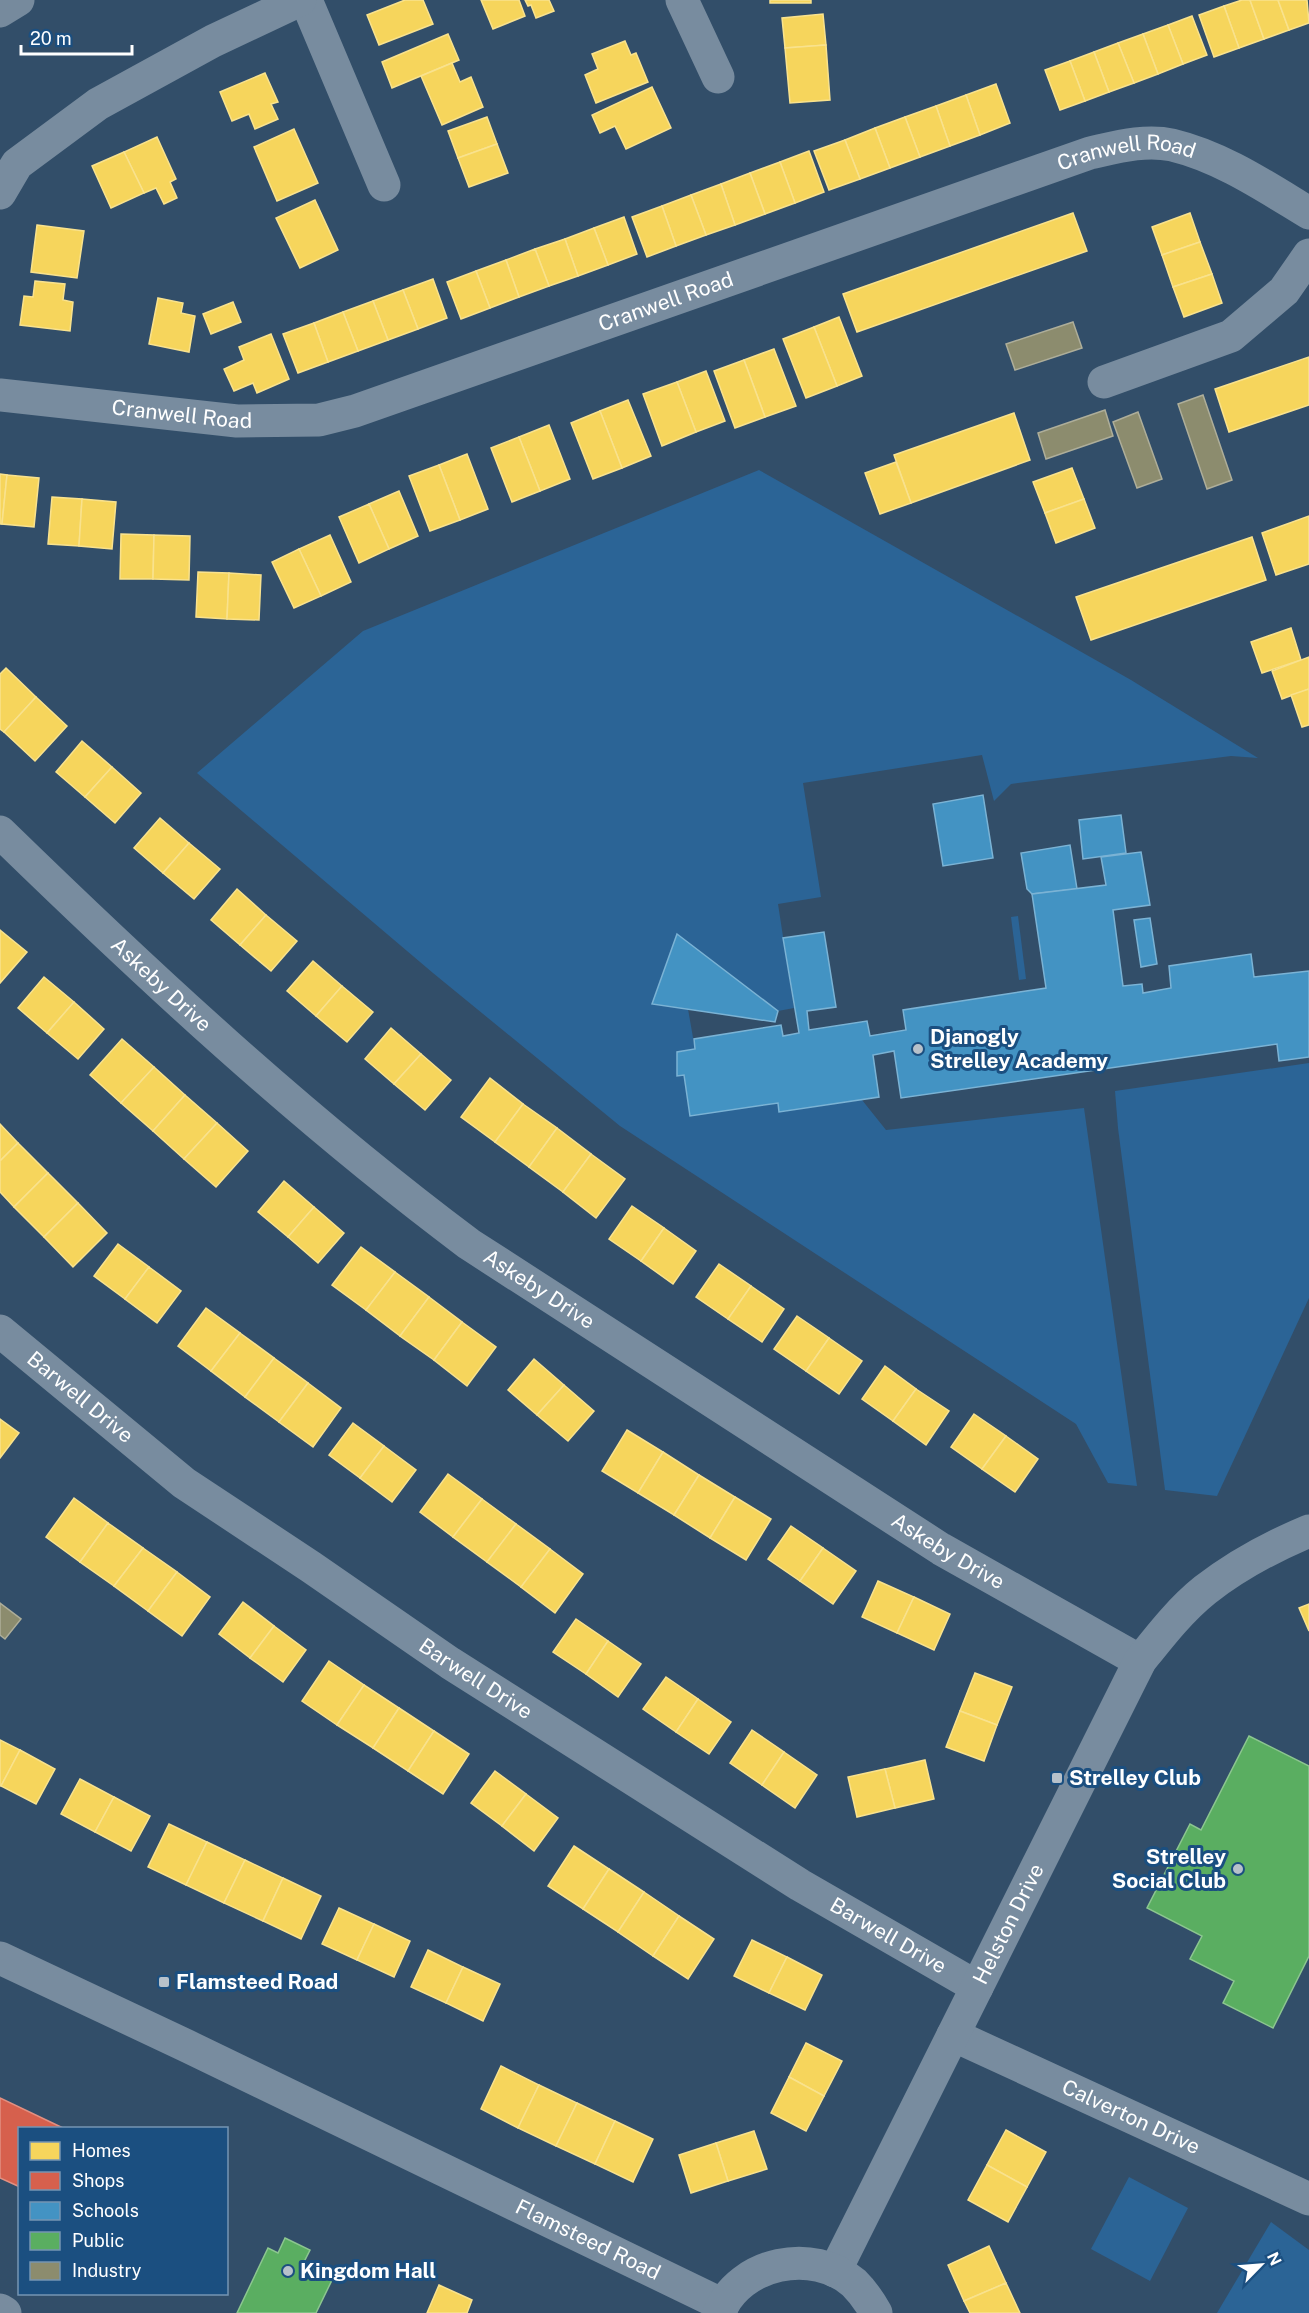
<svg xmlns="http://www.w3.org/2000/svg" width="1309" height="2313" viewBox="0 0 1309 2313" font-family="'Public Sans',sans-serif">
	<rect width="100%" height="100%" fill="#324e69"/>
	<g fill="#2b6496">
		<path d="M759 470 1131 680 1258 758 1231 756 1011 784 994 801 982 755 803 783 821 897 778 904 794 1008 778 1011 677 934 652 1003 688 1009 695 1049 677 1052V1075H684L690 1116 778 1103 780 1112 862 1100 886 1130 1084 1108 1137 1486 1108 1483 1076 1424 620 1126 433 973 197 773 363 631Z"/>
		<path d="M1018 916 1026 979 1019 980 1011 917Z"/>
		<path d="M1309 1063V1298L1217 1496 1165 1490 1118 1128 1115 1091Z"/>
		<path d="M1129 2177 1188 2208 1150 2281 1091 2249Z"/>
		<path d="M1271 2222 1309 2250V2313H1217Z"/>
	</g>
	<g fill="#f6d55c" stroke="#f9e28d" stroke-width="1.5">
		<path d="M405 0H423L433 24 379 45 367 15Z"/>
		<path d="M481 0H519L525 16 493 29Z"/>
		<path d="M525 0H549L554 11 536 18 531 5 528 6Z"/>
		<rect x="770" y="0" width="41" height="3"/>
		<path d="M1242 0H1250L1264 39 1239 48 1224 6Z"/>
		<path d="M1250 0H1278L1289 30 1264 39Z"/>
		<path d="M1278 0H1307L1309 23 1289 30Z"/>
		<path d="M1224 6 1239 48 1214 57 1199 15Z"/>
		<path d="M823 14 826 45 785 48 782 18Z"/>
		<path d="M1192 16 1207 55 1183 64 1168 25Z"/>
		<path d="M1168 25 1183 64 1158 74 1143 34Z"/>
		<path d="M448 34 459 60 392 88 382 62Z"/>
		<path d="M1143 34 1158 74 1134 83 1118 43Z"/>
		<path d="M625 41 631 55 636 53 648 82 596 103 585 75 598 69 592 54Z"/>
		<path d="M1118 43 1134 83 1109 92 1094 52Z"/>
		<path d="M826 45 830 100 790 103 785 48Z"/>
		<path d="M1094 52 1109 92 1085 101 1070 61Z"/>
		<path d="M1070 61 1085 101 1060 110 1045 70Z"/>
		<path d="M452 63 460 82 471 77 483 107 442 125 421 76Z"/>
		<path d="M265 73 278 102 271 104 278 119 255 129 249 114 232 121 220 92Z"/>
		<path d="M996 84 1010 123 980 135 966 95Z"/>
		<path d="M652 87 671 128 626 149 615 126 600 133 592 115Z"/>
		<path d="M966 95 980 135 950 146 936 106Z"/>
		<path d="M936 106 950 146 920 157 905 117Z"/>
		<path d="M487 117 497 144 458 158 448 131Z"/>
		<path d="M905 117 920 157 890 168 875 128Z"/>
		<path d="M875 128 890 168 860 179 845 140Z"/>
		<path d="M294 129 318 183 277 201 254 147Z"/>
		<path d="M157 137 176 179 170 182 177 198 164 204 156 188 144 193 124 152Z"/>
		<path d="M845 140 860 179 829 190 814 151Z"/>
		<path d="M497 144 508 173 469 187 458 158Z"/>
		<path d="M809 151 824 192 795 203 780 162Z"/>
		<path d="M124 152 144 193 111 208 92 166Z"/>
		<path d="M780 162 795 203 765 214 750 173Z"/>
		<path d="M750 173 765 214 735 225 721 184Z"/>
		<path d="M721 184 735 225 706 235 691 195Z"/>
		<path d="M691 195 706 235 676 246 662 206Z"/>
		<path d="M315 200 338 250 300 268 276 218Z"/>
		<path d="M662 206 676 246 647 257 632 217Z"/>
		<path d="M1073 213 1087 251 857 332 843 294Z"/>
		<path d="M1190 213 1200 242 1162 255 1152 227Z"/>
		<path d="M624 217 637 254 608 265 594 228Z"/>
		<path d="M37 225 84 231 77 278 31 272Z"/>
		<path d="M594 228 608 265 578 276 565 239Z"/>
		<path d="M565 239 578 276 549 286 535 249Z"/>
		<path d="M1200 242 1212 274 1173 287 1162 255Z"/>
		<path d="M535 249 549 286 519 297 506 260Z"/>
		<path d="M506 260 519 297 490 308 476 271Z"/>
		<path d="M476 271 490 308 461 319 447 282Z"/>
		<path d="M1212 274 1222 303 1184 317 1173 287Z"/>
		<path d="M433 279 447 318 418 329 403 290Z"/>
		<path d="M35 281 65 284 63 300 73 302 70 331 20 325 24 296 33 297Z"/>
		<path d="M403 290 418 329 388 340 373 301Z"/>
		<path d="M158 298 183 303 181 313 195 316 189 352 149 344Z"/>
		<path d="M373 301 388 340 358 351 343 312Z"/>
		<path d="M233 302 241 322 211 334 203 314Z"/>
		<path d="M343 312 358 351 328 362 314 323Z"/>
		<path d="M839 317 862 376 837 386 814 327Z"/>
		<path d="M314 323 328 362 298 373 283 334Z"/>
		<path d="M814 327 837 386 806 398 783 339Z"/>
		<path d="M271 334 289 379 257 393 253 383 234 391 224 369 244 360 239 347Z"/>
		<path d="M774 349 796 406 765 417 744 360Z"/>
		<path d="M1309 357V405L1229 432 1215 389Z"/>
		<path d="M744 360 765 417 735 428 714 371Z"/>
		<path d="M706 371 725 421 696 432 677 382Z"/>
		<path d="M677 382 696 432 662 446 643 394Z"/>
		<path d="M628 400 651 456 622 468 600 411Z"/>
		<path d="M600 411 622 468 593 479 571 423Z"/>
		<path d="M1014 413 1030 460 911 503 894 455Z"/>
		<path d="M549 425 570 479 540 491 519 437Z"/>
		<path d="M519 437 540 491 512 502 491 448Z"/>
		<path d="M467 454 488 509 460 520 439 465Z"/>
		<path d="M896 462 911 503 880 514 865 473Z"/>
		<path d="M439 465 460 520 430 531 409 476Z"/>
		<path d="M1072 468 1084 499 1045 513 1033 482Z"/>
		<path d="M0 474 7 475 2 524H0Z"/>
		<path d="M7 475 39 478 34 527 2 524Z"/>
		<path d="M399 491 418 536 389 549 369 504Z"/>
		<path d="M52 497 82 499 79 546 48 544Z"/>
		<path d="M82 499 116 502 112 549 79 546Z"/>
		<path d="M1084 499 1095 528 1056 543 1045 513Z"/>
		<path d="M369 504 389 549 359 563 339 517Z"/>
		<path d="M1309 516V564L1276 575 1262 533Z"/>
		<path d="M121 534 154 535 153 579H120Z"/>
		<path d="M154 535 190 536 189 580 153 579Z"/>
		<path d="M330 535 351 582 321 596 299 549Z"/>
		<path d="M1252 537 1266 580 1091 640 1076 597Z"/>
		<path d="M299 549 321 596 294 608 272 562Z"/>
		<path d="M198 572 229 573 227 619 196 617Z"/>
		<path d="M229 573 261 575 259 620 227 619Z"/>
		<path d="M1291 628 1301 660 1262 673 1251 642Z"/>
		<path d="M1309 657V689L1282 699 1272 671Z"/>
		<path d="M6 668 36 697 4 732 0 729V674Z"/>
		<path d="M1309 689V725L1302 727 1291 695Z"/>
		<path d="M36 697 67 726 35 761 4 732Z"/>
		<path d="M82 741 112 767 85 797 56 772Z"/>
		<path d="M112 767 141 793 115 823 85 797Z"/>
		<path d="M160 818 189 843 163 873 134 848Z"/>
		<path d="M189 843 220 869 194 899 163 873Z"/>
		<path d="M237 889 266 915 240 945 211 920Z"/>
		<path d="M266 915 297 941 271 971 240 945Z"/>
		<path d="M0 930 27 952 0 983Z"/>
		<path d="M313 961 342 986 316 1016 287 991Z"/>
		<path d="M44 977 74 1002 47 1033 18 1008Z"/>
		<path d="M342 986 373 1012 347 1042 316 1016Z"/>
		<path d="M74 1002 104 1029 78 1059 47 1033Z"/>
		<path d="M391 1028 421 1054 394 1084 365 1059Z"/>
		<path d="M122 1039 154 1067 121 1103 90 1075Z"/>
		<path d="M421 1054 451 1080 425 1110 394 1084Z"/>
		<path d="M154 1067 185 1095 153 1131 121 1103Z"/>
		<path d="M490 1078 523 1104 495 1142 461 1117Z"/>
		<path d="M185 1095 217 1123 184 1159 153 1131Z"/>
		<path d="M523 1104 557 1128 529 1167 495 1142Z"/>
		<path d="M217 1123 248 1151 216 1187 184 1159Z"/>
		<path d="M0 1124 18 1143 0 1161Z"/>
		<path d="M557 1128 591 1154 563 1192 529 1167Z"/>
		<path d="M18 1143 48 1173 14 1207 0 1192V1161Z"/>
		<path d="M591 1154 625 1179 596 1218 563 1192Z"/>
		<path d="M48 1173 78 1203 44 1237 14 1207Z"/>
		<path d="M284 1181 314 1207 288 1237 258 1212Z"/>
		<path d="M78 1203 107 1233 73 1267 44 1237Z"/>
		<path d="M632 1206 664 1228 641 1261 609 1239Z"/>
		<path d="M314 1207 344 1233 318 1263 288 1237Z"/>
		<path d="M664 1228 696 1251 673 1284 641 1261Z"/>
		<path d="M118 1244 149 1267 125 1299 94 1276Z"/>
		<path d="M361 1247 395 1272 366 1310 332 1285Z"/>
		<path d="M719 1264 751 1286 728 1319 696 1297Z"/>
		<path d="M149 1267 181 1291 157 1323 125 1299Z"/>
		<path d="M395 1272 429 1297 400 1336 366 1310Z"/>
		<path d="M751 1286 784 1309 762 1342 728 1319Z"/>
		<path d="M429 1297 462 1322 434 1360 400 1336Z"/>
		<path d="M206 1308 240 1333 211 1371 178 1346Z"/>
		<path d="M797 1316 829 1338 806 1371 774 1349Z"/>
		<path d="M462 1322 496 1347 467 1386 434 1360Z"/>
		<path d="M240 1333 274 1358 245 1397 211 1371Z"/>
		<path d="M829 1338 862 1361 839 1394 806 1371Z"/>
		<path d="M274 1358 308 1383 279 1422 245 1397Z"/>
		<path d="M534 1359 564 1385 537 1415 508 1390Z"/>
		<path d="M885 1366 916 1389 893 1421 862 1399Z"/>
		<path d="M308 1383 341 1408 313 1447 279 1422Z"/>
		<path d="M564 1385 594 1411 568 1441 537 1415Z"/>
		<path d="M916 1389 949 1411 926 1445 893 1421Z"/>
		<path d="M974 1414 1006 1436 982 1469 951 1447Z"/>
		<path d="M0 1419 19 1433 0 1458Z"/>
		<path d="M353 1423 384 1446 360 1478 329 1455Z"/>
		<path d="M627 1430 663 1452 638 1493 602 1471Z"/>
		<path d="M1006 1436 1038 1459 1015 1492 982 1469Z"/>
		<path d="M384 1446 416 1470 392 1502 360 1478Z"/>
		<path d="M663 1452 699 1475 674 1515 638 1493Z"/>
		<path d="M448 1474 482 1499 453 1537 420 1512Z"/>
		<path d="M699 1475 735 1497 710 1538 674 1515Z"/>
		<path d="M735 1497 771 1519 746 1560 710 1538Z"/>
		<path d="M74 1498 108 1523 80 1562 46 1537Z"/>
		<path d="M482 1499 516 1524 487 1562 453 1537Z"/>
		<path d="M108 1523 143 1548 114 1586 80 1562Z"/>
		<path d="M516 1524 550 1549 521 1587 487 1562Z"/>
		<path d="M791 1526 823 1548 800 1581 768 1559Z"/>
		<path d="M143 1548 177 1572 148 1611 114 1586Z"/>
		<path d="M823 1548 856 1571 833 1604 800 1581Z"/>
		<path d="M550 1549 583 1574 555 1613 521 1587Z"/>
		<path d="M177 1572 210 1597 182 1636 148 1611Z"/>
		<path d="M878 1581 914 1597 897 1633 862 1617Z"/>
		<path d="M914 1597 950 1614 934 1650 897 1633Z"/>
		<path d="M243 1602 274 1626 250 1658 219 1634Z"/>
		<path d="M1309 1604V1631L1299 1608Z"/>
		<path d="M576 1619 608 1641 586 1674 553 1652Z"/>
		<path d="M274 1626 306 1650 283 1682 250 1658Z"/>
		<path d="M608 1641 641 1664 618 1697 586 1674Z"/>
		<path d="M329 1661 364 1685 337 1725 302 1701Z"/>
		<path d="M975 1673 1012 1687 997 1725 960 1711Z"/>
		<path d="M666 1677 698 1699 676 1732 643 1709Z"/>
		<path d="M364 1685 399 1708 373 1748 337 1725Z"/>
		<path d="M698 1699 731 1722 709 1754 676 1732Z"/>
		<path d="M399 1708 434 1731 408 1771 373 1748Z"/>
		<path d="M960 1711 997 1725 984 1761 946 1747Z"/>
		<path d="M752 1730 784 1752 762 1785 730 1763Z"/>
		<path d="M434 1731 469 1754 443 1794 408 1771Z"/>
		<path d="M0 1740 20 1750 1 1786 0 1785Z"/>
		<path d="M20 1750 55 1769 36 1804 1 1786Z"/>
		<path d="M784 1752 817 1775 795 1808 762 1785Z"/>
		<path d="M925 1760 934 1799 895 1808 885 1769Z"/>
		<path d="M885 1769 895 1808 857 1817 848 1777Z"/>
		<path d="M495 1771 526 1794 502 1826 471 1803Z"/>
		<path d="M80 1779 114 1797 95 1832 61 1814Z"/>
		<path d="M526 1794 558 1818 534 1851 502 1826Z"/>
		<path d="M114 1797 150 1816 131 1851 95 1832Z"/>
		<path d="M169 1824 207 1842 186 1885 148 1867Z"/>
		<path d="M207 1842 245 1860 224 1903 186 1885Z"/>
		<path d="M574 1846 609 1869 583 1909 548 1886Z"/>
		<path d="M245 1860 283 1878 263 1921 224 1903Z"/>
		<path d="M609 1869 644 1892 618 1932 583 1909Z"/>
		<path d="M283 1878 321 1896 301 1939 263 1921Z"/>
		<path d="M644 1892 679 1916 653 1956 618 1932Z"/>
		<path d="M339 1908 374 1924 357 1960 322 1944Z"/>
		<path d="M679 1916 714 1939 688 1979 653 1956Z"/>
		<path d="M374 1924 410 1941 394 1977 357 1960Z"/>
		<path d="M752 1940 787 1957 769 1993 734 1976Z"/>
		<path d="M428 1950 463 1967 446 2003 411 1987Z"/>
		<path d="M787 1957 822 1975 805 2010 769 1993Z"/>
		<path d="M463 1967 500 1984 483 2021 446 2003Z"/>
		<path d="M806 2043 842 2061 824 2096 789 2077Z"/>
		<path d="M501 2066 539 2085 518 2128 481 2109Z"/>
		<path d="M789 2077 824 2096 806 2131 771 2113Z"/>
		<path d="M539 2085 577 2103 556 2146 518 2128Z"/>
		<path d="M577 2103 615 2121 595 2164 556 2146Z"/>
		<path d="M615 2121 653 2139 633 2182 595 2164Z"/>
		<path d="M1006 2130 1046 2152 1027 2187 987 2165Z"/>
		<path d="M754 2131 767 2169 728 2181 716 2143Z"/>
		<path d="M716 2143 728 2181 691 2193 679 2155Z"/>
		<path d="M987 2165 1027 2187 1008 2222 968 2200Z"/>
		<path d="M989 2246 1006 2283 964 2301 948 2265Z"/>
		<path d="M1006 2283 1020 2313H970L964 2301Z"/>
		<path d="M439 2285 472 2300 467 2313H427Z"/>
	</g>
	<path fill="#d6604d" stroke="#e29082" stroke-width="1.5" d="M0 2098 63 2128H20V2187L0 2178Z"/>
	<g fill="#4393c3" stroke="#7bb3d5" stroke-width="1.5">
		<path d="M983 795 993 858 943 866 933 804Z"/>
		<path d="M1121 815 1126 853 1083 859 1079 820Z"/>
		<path d="M1070 845 1077 889 1032 894 1027 889 1021 853Z"/>
		<path d="M1141 852 1150 905 1113 910 1123 986 1142 984 1143 993 1171 988 1169 966 1251 954 1254 977 1309 971V1057L1279 1061 1277 1044 901 1098 894 1051 873 1055 879 1097 779 1112 778 1103 690 1116 684 1075 677 1076V1052L695 1049 694 1039 781 1025 783 1036 799 1033 783 938 824 932 836 1007 807 1011 809 1030 867 1021 870 1036 906 1030 903 1010 1046 988 1032 894 1106 885 1101 857Z"/>
		<path d="M1150 918 1157 964 1141 967 1134 920Z"/>
		<path d="M677 934 778 1011 775 1022 652 1004Z"/>
	</g>
	<g fill="#5aae61" stroke="#8cc690" stroke-width="1.5">
		<path d="M1249 1736 1309 1766V1956L1273 2028 1223 2003 1234 1981 1190 1959 1202 1936 1147 1908 1190 1824 1201 1830Z"/>
		<path d="M285 2238 310 2250 303 2264 333 2278 316 2313H237L268 2248 278 2253Z"/>
	</g>
	<g fill="#8c8c6e" stroke="#aeae9a" stroke-width="1.5">
		<path d="M1073 322 1082 348 1015 370 1006 344Z"/>
		<path d="M1203 395 1232 480 1207 489 1178 404Z"/>
		<path d="M1105 410 1113 436 1046 459 1038 433Z"/>
		<path d="M1138 412 1162 479 1137 488 1113 422Z"/>
		<path d="M0 1603 21 1619 5 1639 0 1635Z"/>
	</g>
	<g fill="none" stroke-linecap="round" stroke-linejoin="round">
		<g stroke="#788c9f" stroke-width="33">
			<path d="M306 0 384 185"/>
			<path d="M682 0 718 77"/>
			<path d="M0 193 17 164 98 104 213 41 300 0"/>
			<path d="M1104 382 1231 336 1284 291 1309 255"/>
			<path id="s1" d="M0 395 237 421 319 420 355 411 1090 153C1117 147 1145 139 1172 145 1222 157 1266 187 1309 213"/>
			<path id="s2" d="M0 832C149 977 302 1119 469 1244L941 1549 1140 1661"/>
			<path id="s3" d="M0 1331 184 1483 311 1567 450 1663 800 1885 977 1987"/>
			<path id="s4" d="M0 1958 187 2046 723 2305"/>
			<path id="s5" d="M953 2035 1309 2199"/>
			<path id="s6" d="M835 2271 1140 1661C1160 1636 1180 1610 1205 1590 1236 1566 1273 1546 1309 1531"/>
			<path d="M0 2310 5 2313"/>
			<path d="M719 2313C740 2262 813 2247 854 2283 863 2292 870 2302 876 2313"/>
		</g>
		<path stroke="#768a9d" stroke-width="33" d="M0 11 18 0"/>
	</g>
	<g fill="#b7c1ca" stroke="#1b4f80" stroke-width="2">
		<circle cx="918" cy="1049" r="6"/>
		<rect x="1051" y="1772" width="12" height="12" rx="3"/>
		<circle cx="1238" cy="1869" r="6"/>
		<rect x="158" y="1976" width="12" height="12" rx="3"/>
		<circle cx="288" cy="2271" r="6"/>
	</g>
	<g text-anchor="middle" stroke-width="6" stroke-linejoin="round" paint-order="stroke">
		<g font-size="21" fill="#fff" stroke="#1b4f80">
			<text dy="7" stroke="none"><textPath href="#s1" startOffset="1173">Cranwell Road</textPath></text>
			<text dy="7" stroke="none"><textPath href="#s1" startOffset="687">Cranwell Road</textPath></text>
			<text dy="7" stroke="none"><textPath href="#s1" startOffset="183">Cranwell Road</textPath></text>
			<text dy="7" stroke="none"><textPath href="#s2" startOffset="222">Askeby Drive</textPath></text>
			<text dy="7" stroke="none"><textPath href="#s2" startOffset="708">Askeby Drive</textPath></text>
			<text dy="7" stroke="none"><textPath href="#s3" startOffset="104">Barwell Drive</textPath></text>
			<text dy="7" stroke="none"><textPath href="#s2" startOffset="1194">Askeby Drive</textPath></text>
			<text dy="7" stroke="none"><textPath href="#s3" startOffset="590">Barwell Drive</textPath></text>
			<text dy="7" stroke="none"><textPath href="#s6" startOffset="388">Helston Drive</textPath></text>
			<text dy="7" stroke="none"><textPath href="#s3" startOffset="1076">Barwell Drive</textPath></text>
			<text dy="7" stroke="none"><textPath href="#s5" startOffset="196">Calverton Drive</textPath></text>
			<text dy="7" stroke="none"><textPath href="#s4" startOffset="652">Flamsteed Road</textPath></text>
		</g>
		<g font-size="21" font-weight="bold" fill="#fff" stroke="#1b4f80" text-anchor="start">
			<text x="930" y="1044">Djanogly<tspan x="930" dy="24">Strelley Academy</tspan></text>
			<text x="1069" y="1785">Strelley Club</text>
			<text x="1226" y="1864" text-anchor="end">Strelley<tspan x="1226" dy="24">Social Club</tspan></text>
			<text x="176" y="1989">Flamsteed Road</text>
			<text x="300" y="2278">Kingdom Hall</text>
		</g>
	</g>
	<rect x="18" y="2127" width="210" height="168" fill="#1b4f80" stroke="#7695b3" stroke-width="1.5"/>
	<rect x="30" y="2142" width="30" height="18" fill="#f6d55c" stroke="#7695b3" stroke-width="1.5"/>
	<text x="72" y="2157" font-size="18" fill="#ffffff">Homes</text>
	<rect x="30" y="2172" width="30" height="18" fill="#d6604d" stroke="#7695b3" stroke-width="1.5"/>
	<text x="72" y="2187" font-size="18" fill="#ffffff">Shops</text>
	<rect x="30" y="2202" width="30" height="18" fill="#4393c3" stroke="#7695b3" stroke-width="1.5"/>
	<text x="72" y="2217" font-size="18" fill="#ffffff">Schools</text>
	<rect x="30" y="2232" width="30" height="18" fill="#5aae61" stroke="#7695b3" stroke-width="1.5"/>
	<text x="72" y="2247" font-size="18" fill="#ffffff">Public</text>
	<rect x="30" y="2262" width="30" height="18" fill="#8c8c6e" stroke="#7695b3" stroke-width="1.5"/>
	<text x="72" y="2277" font-size="18" fill="#ffffff">Industry</text>
	<g transform="translate(1261 2265) rotate(65)" stroke="#1b4f80" stroke-width="4.5" paint-order="stroke">
	<path d="M0-4.5L10 22L0 15L-10 22Z" fill="#ffffff"/>
	<text y="-9" font-size="16" font-weight="bold" text-anchor="middle" fill="#ffffff">N</text>
	</g>
	<path d="M21 45v9h111v-9" fill="none" stroke="#ffffff" stroke-width="3"/>
	<text x="30" y="45" font-size="18" fill="#ffffff" stroke="#1b4f80" stroke-width="4.5" paint-order="stroke">20 m</text>
</svg>
